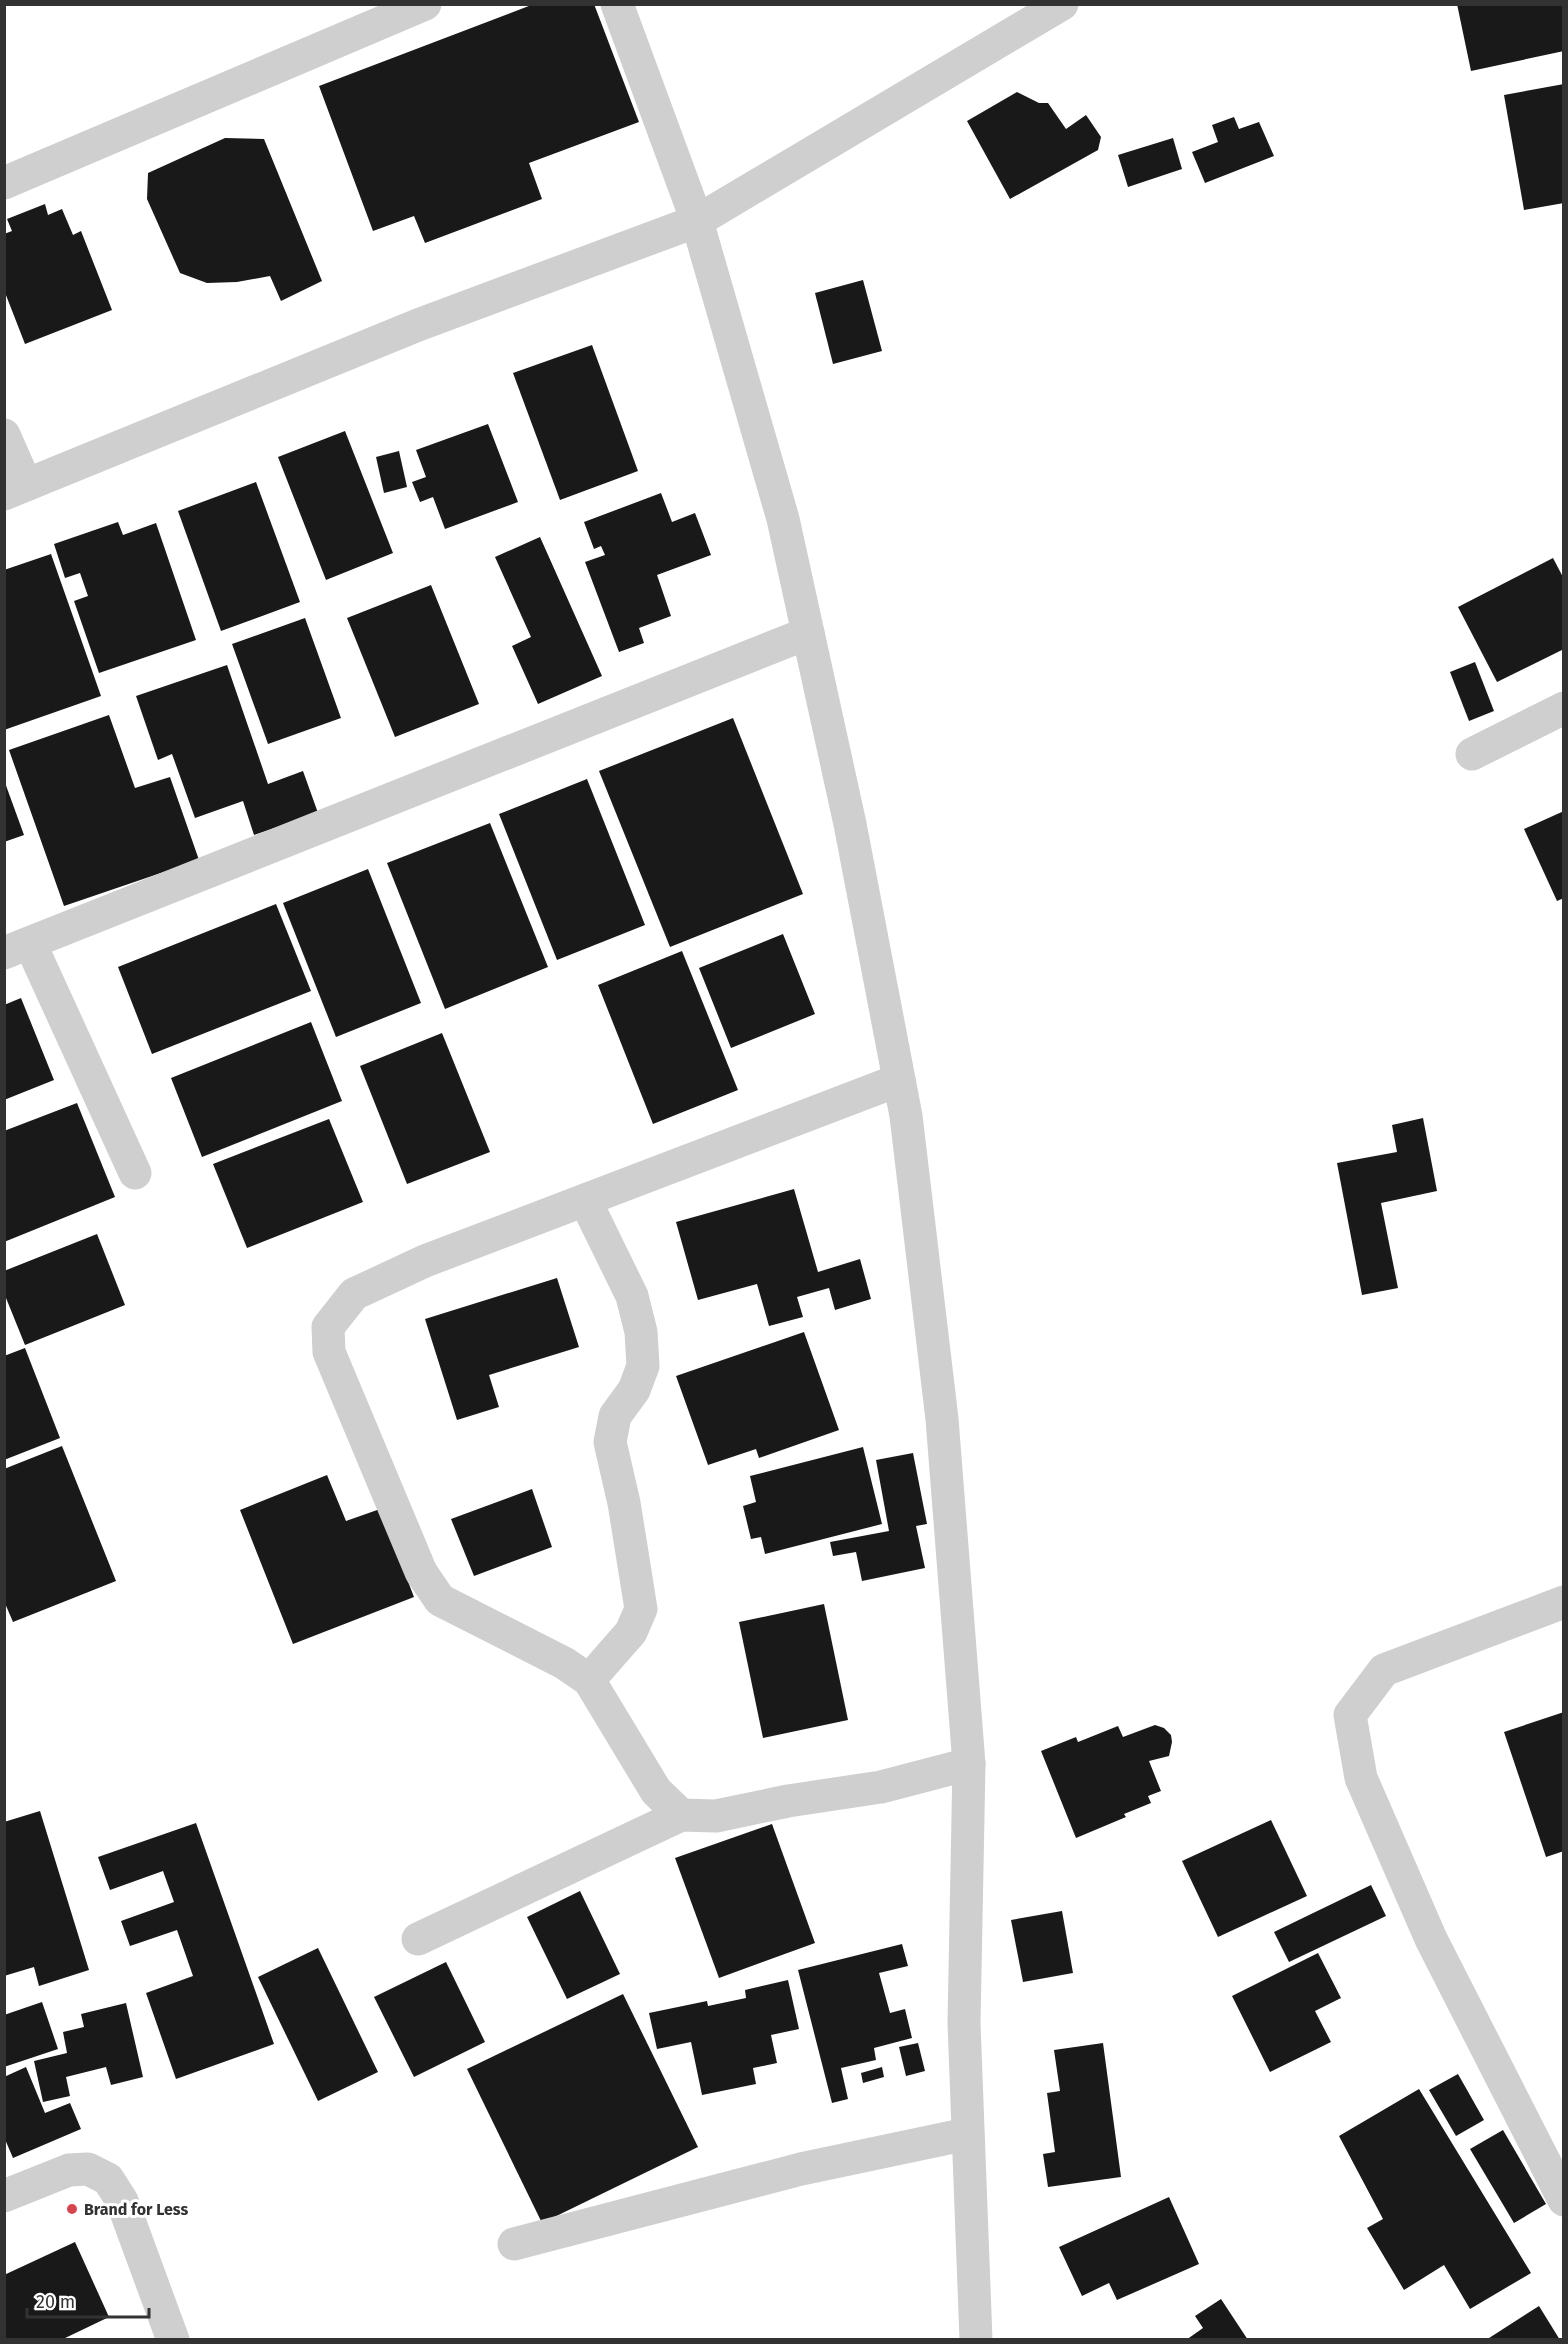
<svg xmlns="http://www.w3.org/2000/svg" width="1568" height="2344" viewBox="0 0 1568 2344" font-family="'Fira Sans',sans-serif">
	<rect width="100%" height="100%" fill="#fff"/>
	<g fill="#191919">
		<path d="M534 4H594L639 122 529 163 542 199 425 243 414 216 373 231 319 86Z"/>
		<path d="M1457 4H1564V51L1471 71Z"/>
		<path d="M1564 84V203L1524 210 1504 95Z"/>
		<path d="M1017 92 1039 103H1048L1066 129 1086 115 1101 137 1098 150 1010 199 967 121Z"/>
		<path d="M1234 117 1239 129 1259 122 1274 156 1205 183 1192 152 1218 142 1212 125Z"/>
		<path d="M225 138 264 139 322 281 281 301 270 276 237 282 207 283 180 273 147 199 148 173Z"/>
		<path d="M1173 138 1182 169 1128 187 1118 155Z"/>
		<path d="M45 204 48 215 62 209 73 235 81 231 112 310 25 344 4 290V234L12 231 7 219Z"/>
		<path d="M863 280 882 351 833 364 815 293Z"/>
		<path d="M592 345 638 471 560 500 513 373Z"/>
		<path d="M488 424 518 502 445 529 433 497 420 502 412 482 426 477 416 450Z"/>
		<path d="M345 431 393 553 326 580 278 457Z"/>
		<path d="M399 451 407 487 384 493 376 457Z"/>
		<path d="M256 482 300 602 221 631 178 511Z"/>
		<path d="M661 493 672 522 695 513 711 555 657 575 671 616 639 628 644 643 619 652 585 562 605 555 601 546 594 549 584 522Z"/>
		<path d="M118 522 123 535 156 523 196 640 99 673 74 601 88 596 80 573 65 578 54 544Z"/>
		<path d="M540 537 602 676 538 704 512 646 531 637 495 557Z"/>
		<path d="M51 554 101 696 4 730V570Z"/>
		<path d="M1553 558 1564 579V649L1497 682 1458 607Z"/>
		<path d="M431 585 479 704 395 737 347 618Z"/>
		<path d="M305 618 341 718 268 744 232 644Z"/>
		<path d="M1475 662 1494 711 1469 721 1450 672Z"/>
		<path d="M227 665 268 784 303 771 318 813 254 835 243 801 195 818 172 754 158 760 136 696Z"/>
		<path d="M109 715 135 788 170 777 199 860 64 906 9 750Z"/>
		<path d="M733 718 803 894 670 947 599 771Z"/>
		<path d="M587 779 645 925 557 960 499 814Z"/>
		<path d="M4 780 24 835 4 842Z"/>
		<path d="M1564 811V898L1557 901 1524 829Z"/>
		<path d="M490 823 548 967 445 1009 387 863Z"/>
		<path d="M368 869 421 1003 336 1037 283 903Z"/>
		<path d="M276 904 311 991 152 1054 118 967Z"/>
		<path d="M783 934 815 1014 731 1048 699 968Z"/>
		<path d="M682 951 738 1090 653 1124 598 985Z"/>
		<path d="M21 998 54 1080 4 1100V1005Z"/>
		<path d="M311 1022 342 1101 202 1157 171 1078Z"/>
		<path d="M442 1033 490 1152 407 1184 360 1066Z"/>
		<path d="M77 1103 115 1197 4 1242V1131Z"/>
		<path d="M1423 1118 1437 1191 1381 1203 1398 1288 1362 1295 1337 1163 1397 1152 1392 1125Z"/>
		<path d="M329 1119 363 1202 247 1248 213 1164Z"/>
		<path d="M794 1189 818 1272 860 1259 871 1299 835 1310 829 1288 797 1297 803 1317 769 1326 757 1284 698 1300 676 1222Z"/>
		<path d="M97 1234 125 1305 25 1345 4 1293V1271Z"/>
		<path d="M557 1278 579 1347 489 1375 499 1407 457 1420 425 1319Z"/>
		<path d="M804 1332 839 1430 759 1458 756 1449 708 1465 676 1376Z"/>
		<path d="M25 1348 60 1438 4 1460V1356Z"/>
		<path d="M62 1446 116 1581 13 1622 4 1601V1469Z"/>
		<path d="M863 1447 882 1524 765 1554 761 1537 751 1539 743 1506 756 1502 750 1476Z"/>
		<path d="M913 1453 927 1524 916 1526 925 1568 862 1581 856 1552 833 1556 830 1542 889 1531 876 1460Z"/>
		<path d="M327 1475 346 1521 380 1509 414 1597 293 1644 240 1510Z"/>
		<path d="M532 1489 552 1547 474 1576 451 1519Z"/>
		<path d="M824 1604 848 1720 763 1738 739 1622Z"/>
		<path d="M1564 1712V1851L1546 1857 1504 1732Z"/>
		<path d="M1155 1725 1164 1728 1171 1735 1172 1742 1169 1756 1149 1761 1161 1791 1148 1796 1151 1803 1124 1814 1126 1817 1076 1838 1041 1751 1076 1737 1078 1742 1118 1726 1123 1737Z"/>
		<path d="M40 1811 89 1970 39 1986 34 1967 4 1976V1822Z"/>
		<path d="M1271 1820 1307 1896 1218 1937 1182 1861Z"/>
		<path d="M196 1823 274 2044 176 2079 146 1993 193 1976 177 1930 130 1946 121 1921 174 1902 163 1871 110 1890 98 1857Z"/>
		<path d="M772 1824 815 1943 719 1978 675 1858Z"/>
		<path d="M1371 1885 1386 1916 1289 1962 1274 1932Z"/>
		<path d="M580 1891 620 1974 567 1999 527 1917Z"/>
		<path d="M1062 1911 1073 1973 1023 1982 1011 1920Z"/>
		<path d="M902 1944 908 1966 879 1973 890 2013 905 2009 912 2038 874 2048 876 2060 841 2068 848 2099 832 2103 798 1970Z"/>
		<path d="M318 1948 378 2072 318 2101 258 1977Z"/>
		<path d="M1318 1953 1341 1998 1315 2011 1331 2042 1270 2072 1232 1996Z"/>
		<path d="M446 1962 485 2042 414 2077 374 1997Z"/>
		<path d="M788 1980 799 2029 771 2035 777 2063 753 2068 756 2084 702 2095 691 2042 657 2049 649 2013 707 2001 708 2006 746 1998 745 1990Z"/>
		<path d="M623 1994 698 2147 542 2223 467 2069Z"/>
		<path d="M42 2002 58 2049 4 2067V2015Z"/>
		<path d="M126 2003 143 2077 111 2085 106 2067 66 2077 70 2096 43 2102 34 2061 67 2053 63 2032 84 2027 81 2014Z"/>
		<path d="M918 2043 925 2071 906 2076 899 2047Z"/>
		<path d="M1103 2043 1121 2177 1048 2187 1043 2154 1055 2152 1047 2093 1060 2091 1054 2050Z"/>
		<path d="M26 2067 45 2113 70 2103 81 2129 13 2158 4 2137V2077Z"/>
		<path d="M882 2067 884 2077 863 2083 861 2073Z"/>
		<path d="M1458 2074 1484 2120 1456 2136 1429 2090Z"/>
		<path d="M1419 2089 1531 2273 1470 2309 1444 2265 1404 2290 1367 2228 1383 2219 1339 2136Z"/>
		<path d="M1503 2130 1546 2204 1514 2223 1470 2149Z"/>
		<path d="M1169 2197 1199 2264 1117 2300 1109 2283 1082 2296 1059 2247Z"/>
		<path d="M75 2242 109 2317 61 2340H6L4 2275Z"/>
		<path d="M1221 2299 1248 2340H1186L1203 2328 1195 2316Z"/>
		<path d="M1539 2306 1560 2340H1486Z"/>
	</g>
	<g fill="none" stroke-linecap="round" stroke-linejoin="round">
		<g stroke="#cfcfcf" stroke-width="33">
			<path d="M617 4 697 221 783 519 850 824 906 1116 942 1419 969 1764 964 2023 976 2340"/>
			<path d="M4 183 425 4"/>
			<path d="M4 435 26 485"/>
			<path d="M4 494 418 325 697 221 1062 4"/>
			<path d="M1472 754 1564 708"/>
			<path d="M30 943 135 1173"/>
			<path d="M4 953 808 633"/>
			<path d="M899 1080 425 1261 354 1294 328 1327 329 1352 421 1572 440 1600 564 1663 589 1680 656 1791 681 1815 716 1816 788 1801 881 1787 969 1764"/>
			<path d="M585 1200 632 1296 641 1332 643 1366 634 1390 615 1416 610 1442 624 1503 641 1609 631 1632 589 1680"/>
			<path d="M1564 1602 1384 1670 1350 1715 1361 1778 1431 1939 1564 2200"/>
			<path d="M418 1939 681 1815"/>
			<path d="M4 2196 69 2170 88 2169 108 2179 122 2201 173 2340"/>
			<path d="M514 2244 801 2169 967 2134"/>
		</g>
	</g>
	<circle fill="#d7464f" stroke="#fff" stroke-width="2" cx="72" cy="2209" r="6"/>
	<g text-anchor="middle" stroke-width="6" stroke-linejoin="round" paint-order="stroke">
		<g font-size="16" font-weight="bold" fill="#323232" stroke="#fff" text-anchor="start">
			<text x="84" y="2215">Brand for Less</text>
		</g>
	</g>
	<rect width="1568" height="2344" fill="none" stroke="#323232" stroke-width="12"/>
	<path d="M27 2308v9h122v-9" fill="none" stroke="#323232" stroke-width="3"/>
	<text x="36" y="2308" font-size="18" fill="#323232" stroke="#ffffff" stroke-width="4.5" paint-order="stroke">20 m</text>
</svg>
